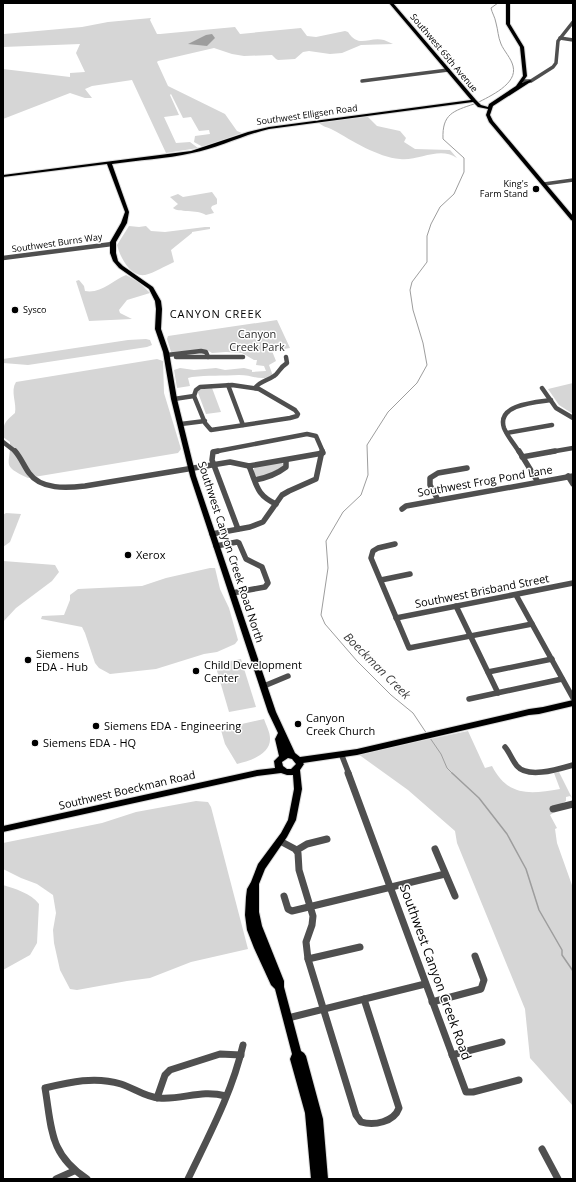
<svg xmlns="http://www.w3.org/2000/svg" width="576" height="1182" viewBox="0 0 576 1182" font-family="'Open Sans',sans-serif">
	<rect width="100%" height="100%" fill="#fff"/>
	<g fill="#d6d6d6">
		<path d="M151 18 150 20 157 34H160L235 27 240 34 301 28 307 36 316 37 345 31 348 32C359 49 369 36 384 40 387 41 390 43 393 44L361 45 342 53 330 54 309 51 303 52 295 59 278 60 276 59 272 55 244 56 232 54 214 48 158 61 157 62 168 86 225 114 237 131 242 133 203 147 194 142 195 136 210 134 209 130 199 131 191 117 183 118 171 94 170 95 179 115 164 117 176 143 190 142 198 148 166 153 132 80 92 86 85 89 92 98H85L70 93 3 119V69L70 77V73L85 72 76 53 80 44 3 47V32L4 34 82 27 108 22Z"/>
		<path d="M367 116 377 126 400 131 406 138 404 142 415 149 450 150 457 158C439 146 420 161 400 159 377 157 353 141 333 130 328 127 323 127 319 123Z"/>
		<path d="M212 192 217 199V204L212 206 211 208 214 213 206 215C197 209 178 213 173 208L178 204 170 197 178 194 183 197Z"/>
		<path d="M129 226 139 227 146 226 151 231 165 232 205 227H210V229L192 232V233L171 250 174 262C165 266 154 273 145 275 130 277 120 257 117 245Z"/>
		<path d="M126 275 139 282 150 293 127 300 119 310 120 313 132 319 89 321 76 281 79 280 84 286 85 291C101 294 113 280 126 275Z"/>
		<path d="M277 320 290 348 272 351 276 361 269 365 273 376C259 381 253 375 239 375 223 376 207 375 192 377L188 378 190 386 177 388 174 370 180 368 194 370 216 368 225 370 244 368 252 370V372L266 371 264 366 256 365 257 360H254L242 353 226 352 212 353 207 350 171 352 167 339 168 336Z"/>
		<path d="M146 339 150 340 152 345 147 347 28 365 3 363V359L128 340Z"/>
		<path d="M157 359 163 361 164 393 181 449 178 453 28 478C0 465 11 465 10 442L3 437C3 423 5 422 15 413 17 403 10 391 16 382Z"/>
		<path d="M573 383V414L559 405 548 389Z"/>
		<path d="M212 388 221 412 206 414 197 390Z"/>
		<path d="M281 462 285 466 259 479 254 474V467Z"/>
		<path d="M6 513 21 514 10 542 3 547V515Z"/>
		<path d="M3 561 55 565 59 572 52 581 16 608 3 622Z"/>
		<path d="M210 568H215L220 589 229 608 238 640 235 644 217 652 204 654 156 669 110 674 99 668 95 663 85 633 82 627 41 619 42 616 64 615 70 600V595L78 589 142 586 166 578Z"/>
		<path d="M241 659 256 707 229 712 215 664Z"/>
		<path d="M264 719C266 725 270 732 270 738 271 755 249 761 237 764L225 744 221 730 224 728Z"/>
		<path d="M468 731 485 768 492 766C508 797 530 794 560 789L554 773 559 772 572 798 570 796 566 797V801L552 809 553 813 550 815 557 828 555 829 557 843 573 888V1106L530 1058 525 1009 457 843 455 831 408 790 358 754Z"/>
		<path d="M196 801 208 802 211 807 248 949 191 962 150 978 127 981 77 990 70 989 60 970 54 943 53 930 56 913 53 895 37 884 21 878 3 869V843L102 823 136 812Z"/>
		<path d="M3 885C15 889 31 893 39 904L37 943 30 955 3 970Z"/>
	</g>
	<path fill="#9d9d9d" d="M212 34 215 38 207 46 188 44 206 35Z"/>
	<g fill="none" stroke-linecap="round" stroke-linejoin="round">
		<g stroke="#9d9d9d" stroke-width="1">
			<path d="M477 103C490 96 518 84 513 66 511 58 504 51 501 44 498 37 498 30 496 23 495 17 492 13 491 8L498 3"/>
			<path d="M427 734 413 713 391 695 357 661 325 624 321 615 328 568 326 541 343 512 361 495 368 475 367 445 388 412 417 383 427 365 423 343 413 310 410 290 412 282 427 262V236L431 224 440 207 454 194 464 172V158L443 139C442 114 453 111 474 104"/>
			<path d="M430 738 441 754 447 768 453 774"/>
		</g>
		<path stroke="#9d9d9d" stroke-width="1.5" d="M452 773 479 798 507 834 526 869 539 910 562 950V955L573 971"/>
		<g stroke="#dbdbdb" stroke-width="2">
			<path id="major" d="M389 3H393L476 100 481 105 488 107 489 104 516 86 523 76 520 47 506 24V3H510V24L524 47 527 76 522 83 530 80 532 81 493 106 490 115 493 121 573 216V221L571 220 489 122 486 115 488 109 478 107 473 102 269 129C243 135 218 148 192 153 166 159 138 160 112 164L129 212 127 223 116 242V253L118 261 123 266 153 287 161 301 162 309 161 329 169 352 177 399 196 476 276 712 295 753 300 757 357 749 529 709 543 707 573 700V706L539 714 529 715 357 755 303 763 304 764 300 770 302 789 296 820 287 837 265 869 259 884V912L262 926 284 981V987L301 1051 304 1053 306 1056 323 1119 328 1179H311L305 1113 290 1059 292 1054 275 989 271 985 254 948 247 930 245 915 246 897 247 889 251 882 258 864 281 833 288 820 294 789 293 775H287L281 773 257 776 3 832V826L257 770 275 768 274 761 279 756 275 739 278 733 268 712 190 476 171 399 163 352 155 329 156 309 155 301 149 289 119 268 113 261 110 253V242L121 223 125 212 107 164 3 177V175L191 151 248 132 269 127 471 100ZM288 758 292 759 296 764 291 769H287L283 766 282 762Z"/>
		</g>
		<g stroke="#4f4f4f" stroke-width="3.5">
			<path d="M560 38 573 40"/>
			<path d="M362 81 448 70"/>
			<path d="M523 81H531L553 67 556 63 558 41 573 22"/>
			<path d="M544 184 573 180"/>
		</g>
		<g stroke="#4f4f4f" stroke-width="4.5">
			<path d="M3 258 112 244"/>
			<path d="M167 355 201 351 206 352 208 357"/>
			<path d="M176 357H243"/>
			<path d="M228 385 243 425"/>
			<path d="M232 385 259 389 295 410 298 414 297 416 290 418 211 430 205 423 194 396 196 390 200 387Z"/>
			<path d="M255 388C260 381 267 381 274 376 279 373 279 368 287 363L286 357"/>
			<path d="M542 388 556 408 573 418"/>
			<path d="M174 399 194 396"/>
			<path d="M181 424 205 421"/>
			<path d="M507 433 552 425"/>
			<path d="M3 442 16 452"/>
			<path d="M213 452 307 434 316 436 323 452"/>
			<path d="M519 452C515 445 507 436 504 428 496 404 537 402 551 400"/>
			<path d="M550 452 573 448"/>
		</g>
		<g stroke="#4f4f4f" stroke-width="5.5">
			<path d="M15 451C21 458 24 466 29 473 41 490 67 488 85 486L230 462 249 466"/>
			<path d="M218 451 213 452 212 460 238 529"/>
			<path d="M519 451 538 482"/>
			<path d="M522 457 555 451"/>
			<path d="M249 466 323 453"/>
			<path d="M249 466C257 485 256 495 276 504"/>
			<path d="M568 476 573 484"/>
			<path d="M255 480C266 478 277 474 286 467V460"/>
			<path d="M438 500 430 485V478L438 473 467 468"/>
			<path d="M402 509 406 506 573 476"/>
			<path d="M212 534 250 527 263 522 282 495 289 491 316 479 322 451"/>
			<path d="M395 544 378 548 373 551 371 558 409 648 532 624"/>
			<path d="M216 546 237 542 239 543 246 559 262 567 268 583 265 587 232 593"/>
			<path d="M381 580 410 574"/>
			<path d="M516 595 573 698"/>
			<path d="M456 606 498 693"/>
			<path d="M396 618 573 583"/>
			<path d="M488 672 552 659"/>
			<path d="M264 686 288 676"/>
			<path d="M469 699 562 679"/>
			<path d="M505 747C510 753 512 760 517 766 528 779 559 769 573 765"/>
			<path d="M342 756 349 774"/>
		</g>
		<g stroke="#4f4f4f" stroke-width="7">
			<path d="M348 773 466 1092H473L519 1080"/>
			<path d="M553 809 573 804"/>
			<path d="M280 841 295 849 298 853 299 870 313 916 312 925 306 942 308 959 356 1115 361 1122C374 1126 394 1122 399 1108L364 999"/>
			<path d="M435 849 455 896"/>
			<path d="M297 850 307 844 327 839"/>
			<path d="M284 896 288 909 292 911 445 874"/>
			<path d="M308 959 360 947"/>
			<path d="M432 1002 481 989 484 980 475 956"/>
			<path d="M288 1018 425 984"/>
			<path d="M452 1055 502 1042"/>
			<path d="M157 1098 165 1075 170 1070 220 1054 241 1055"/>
			<path d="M542 1149 558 1179"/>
			<path d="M56 1179 74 1171"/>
			<path d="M87 1179C49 1154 52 1129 45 1088 70 1082 95 1076 121 1084 134 1088 145 1097 159 1098 184 1100 200 1089 226 1096"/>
			<path d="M188 1179C209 1135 232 1093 243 1045"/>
		</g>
		<use href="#major" fill="#000" fill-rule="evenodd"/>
	</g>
	<g fill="#000" stroke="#fff" stroke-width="1.5">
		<circle cx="536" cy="189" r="4"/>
		<circle cx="15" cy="310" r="4"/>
		<circle cx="128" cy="555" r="4"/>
		<circle cx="28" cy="660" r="4"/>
		<circle cx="196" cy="671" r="4"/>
		<circle cx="298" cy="724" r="4"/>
		<circle cx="96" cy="726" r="4"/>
		<circle cx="35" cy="743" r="4"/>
	</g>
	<g text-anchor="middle" stroke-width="3" stroke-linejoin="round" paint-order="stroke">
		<g font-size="9" fill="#000" stroke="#fff">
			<text transform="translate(444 53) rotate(50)" y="3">Southwest 65th Avenue</text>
			<text transform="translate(307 115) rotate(-8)" y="3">Southwest Elligsen Road</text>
			<text transform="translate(57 243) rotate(-8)" y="3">Southwest Burns Way</text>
		</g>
		<g font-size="9" fill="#000" stroke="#fff" text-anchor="end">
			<text x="528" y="187">King's<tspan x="528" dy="10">Farm Stand</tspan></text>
			<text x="23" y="313" text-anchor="start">Sysco</text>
		</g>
		<g font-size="11" letter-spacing="1" fill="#000" stroke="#fff">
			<text x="216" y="318">CANYON CREEK</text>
		</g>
		<g font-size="11" fill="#2d2d2d" stroke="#fff">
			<text x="257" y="338">Canyon<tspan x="257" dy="13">Creek Park</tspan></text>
		</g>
		<g font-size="11" fill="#000" stroke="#fff">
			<text transform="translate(485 481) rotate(-10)" y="4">Southwest Frog Pond Lane</text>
			<text transform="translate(231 552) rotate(72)" y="4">Southwest Canyon Creek Road North</text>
			<text transform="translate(482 591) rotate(-11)" y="4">Southwest Brisband Street</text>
			<text transform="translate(127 790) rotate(-13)" y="4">Southwest Boeckman Road</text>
		</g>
		<g font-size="11" fill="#000" stroke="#fff" text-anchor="start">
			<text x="136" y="559">Xerox</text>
			<text x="36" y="658">Siemens<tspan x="36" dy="13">EDA - Hub</tspan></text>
			<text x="204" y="669">Child Development<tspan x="204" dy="13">Center</tspan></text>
			<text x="306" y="722">Canyon<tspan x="306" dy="13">Creek Church</tspan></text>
			<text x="104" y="730">Siemens EDA - Engineering</text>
			<text x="43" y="747">Siemens EDA - HQ</text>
		</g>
		<g font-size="12" font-style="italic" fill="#3e3e3e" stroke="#fff">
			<text transform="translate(377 666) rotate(45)" y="4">Boeckman Creek</text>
		</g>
		<g font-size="13" fill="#000" stroke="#fff">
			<text transform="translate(436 972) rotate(70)" y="5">Southwest Canyon Creek Road</text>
		</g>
	</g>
	<rect width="576" height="1182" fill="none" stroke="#000000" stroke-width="8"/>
</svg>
